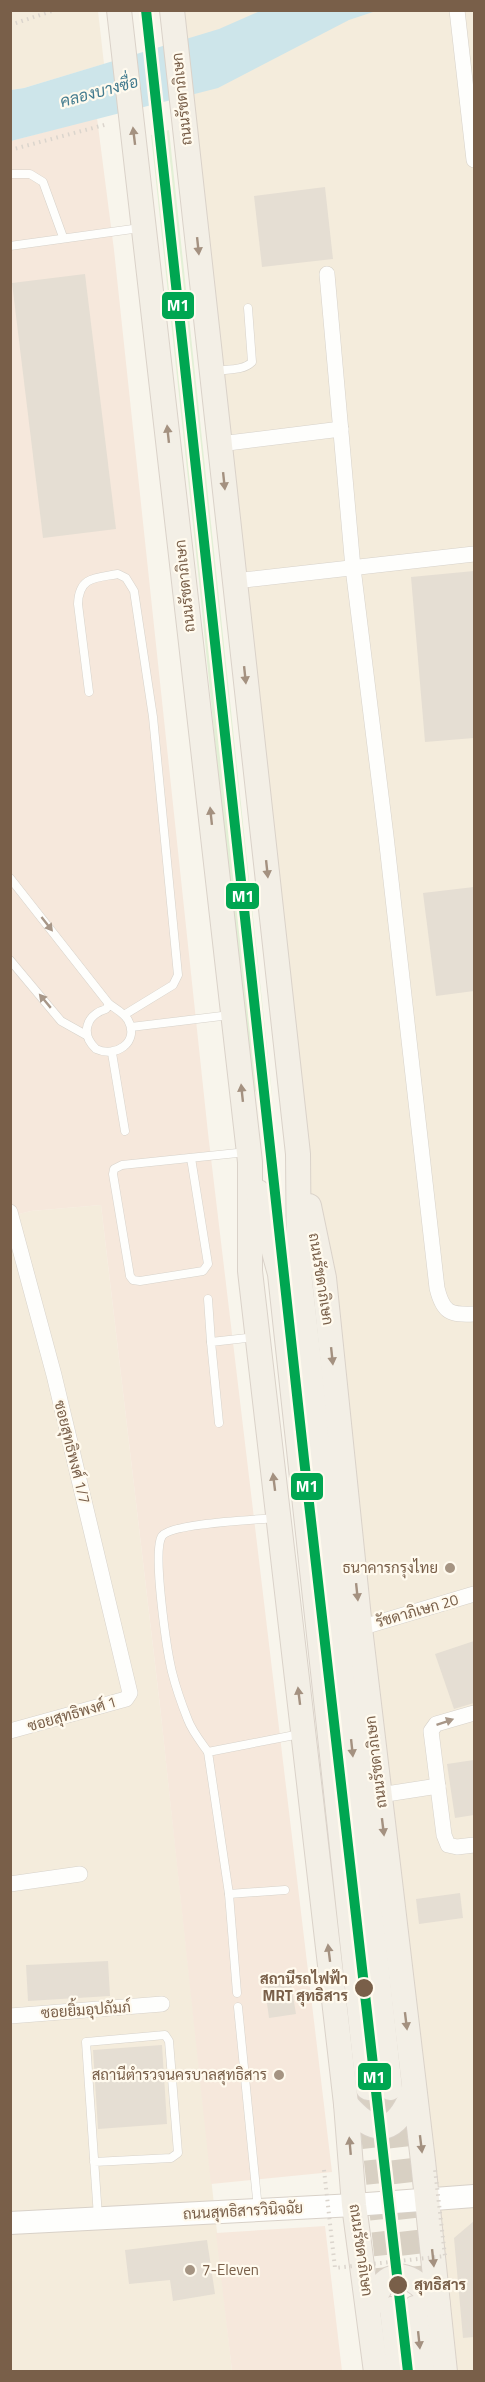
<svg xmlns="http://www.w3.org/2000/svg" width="485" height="2382" viewBox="0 0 485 2382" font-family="'Titillium Web',Sarabun,sans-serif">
	<rect width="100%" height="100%" fill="#f8f5ec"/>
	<g fill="#f4ecdc">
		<path d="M10 11H98L104 64 24 88 11 90Z"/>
		<path d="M172 11H474V2371H445L298 1154Z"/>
		<path d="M101 1205 160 1706 232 2371H11L10 1216 31 1211Z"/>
	</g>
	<g fill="#f6e8dc">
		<path d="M97 118 114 250 208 1133 332 2172 211 2184 160 1706 101 1205 31 1211 11 1216V141Z"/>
		<path d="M325 2226 342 2371H232L216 2233Z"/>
	</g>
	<path fill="#e3f0d6" d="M169 130 271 1085 276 1145 248 1072 199 581 151 135Z"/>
	<path fill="#cde5ea" d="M260 11H376L349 20 218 88 11 141V90L24 88 219 29Z"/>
	<g fill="#e5ded3">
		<path d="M325 187 333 259 262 267 254 196Z"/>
		<path d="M85 274 116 529 43 538 12 283Z"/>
		<path d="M474 571V738L425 742 411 577Z"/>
		<path d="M474 887V991L436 996 423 893Z"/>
		<path d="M474 1641V1703L454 1709 435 1654Z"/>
		<path d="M474 1760V1815L455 1818 447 1764Z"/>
		<path d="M460 1893 463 1918 419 1924 416 1899Z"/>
		<path d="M108 1961 110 1996 28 2001 26 1965Z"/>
		<path d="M290 1977 296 2014 269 2018 264 1981Z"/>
		<path d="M162 2045 167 2124 98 2129 93 2050Z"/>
		<path d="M474 2221V2337L463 2338 454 2238Z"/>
		<path d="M207 2240 215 2294 173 2301 170 2280 129 2284 125 2250Z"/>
	</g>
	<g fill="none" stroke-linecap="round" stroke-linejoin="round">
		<g stroke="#d8d0c3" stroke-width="24" stroke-dasharray="24 12" stroke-linecap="butt">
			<path d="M368 2088 392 2309"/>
			<path d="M390 2088 414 2297"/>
		</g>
		<g stroke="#d7d2ca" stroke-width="9">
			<g id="lane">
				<path d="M10 174H30L43 182 63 237"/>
				<path d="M10 246 140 228"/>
				<path d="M214 371C227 369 243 371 252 362L248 308"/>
				<path d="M89 692 78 604C79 576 96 578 118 574L126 578 134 591 153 717 178 975 173 985 124 1015"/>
				<path d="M10 878 109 1004"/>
				<path d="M10 960 61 1021 86 1035"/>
				<path d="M109 1004C116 1009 124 1013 128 1020 140 1043 115 1058 96 1049 80 1034 86 1015 106 1009Z"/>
				<path d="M131 1027 230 1015"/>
				<path d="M112 1053 125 1131"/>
				<path d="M191 1158 208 1264 203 1271 140 1281 133 1280 130 1276 113 1174 114 1169 122 1165 247 1152"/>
				<path d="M208 1299 211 1342"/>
				<path d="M219 1423 211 1342 256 1337"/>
				<path d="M208 1752C201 1742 192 1731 188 1720 182 1705 176 1688 172 1672 167 1651 152 1551 162 1536 171 1523 257 1520 275 1518"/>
				<path d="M229 1894 285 1890"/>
				<path d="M237 1993 229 1894 208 1752 300 1734"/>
				<path d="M238 2007 258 2209"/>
				<path d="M94 2162 171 2158 178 2153 169 2041 165 2035 86 2042 98 2217"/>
			</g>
		</g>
		<g stroke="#d7d2ca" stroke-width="16">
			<g id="street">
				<path d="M457 10 474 160"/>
				<path d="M327 274 353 568 386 836 437 1288C443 1313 450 1315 474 1314"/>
				<path d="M220 444 341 429"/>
				<path d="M235 581 474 554"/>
				<path d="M10 1212 54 1375 130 1693 126 1699 10 1731"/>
				<path d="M360 1628 474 1594"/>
				<path d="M474 1713 436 1724 431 1731 444 1835 448 1845 457 1847 474 1845"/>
				<path d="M380 1795 438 1786"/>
				<path d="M10 1884 80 1874"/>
				<path d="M10 2016 162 2004"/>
			</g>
		</g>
		<g stroke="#d8d1c8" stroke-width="24">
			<path id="secondary" d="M10 2223 354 2205 474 2196"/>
		</g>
		<g stroke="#dad2c9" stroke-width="26">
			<g id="primary">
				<path d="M119 10 250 1162V1271L346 2104 354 2205 376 2372"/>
				<path d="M172 10 298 1154 299 1272 390 2088"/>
				<path d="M258 1192 280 1274 368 2088"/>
				<path d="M309 1206 324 1278 360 1628 423 2161 445 2372"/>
				<path d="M346 2104C378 2141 398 2131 414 2089"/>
				<path d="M415 2308 422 2372"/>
				<path d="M369 2309C373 2301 377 2291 383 2284 404 2264 425 2289 438 2304"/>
				<path d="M392 2309 399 2372"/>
			</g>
		</g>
		<g stroke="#dbd5cd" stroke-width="4" stroke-dasharray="1.5 4.5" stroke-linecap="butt">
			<path d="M10 25 55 10"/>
			<path d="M10 150 108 124"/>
		</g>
		<use href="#lane" stroke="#fefefc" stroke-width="8"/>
		<use href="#street" stroke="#fefefc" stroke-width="15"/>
		<use href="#secondary" stroke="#fefefc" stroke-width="22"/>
		<use href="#primary" stroke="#f3efe6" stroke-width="24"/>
		<path stroke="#dbd5cd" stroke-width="4" stroke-dasharray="1.5 4.5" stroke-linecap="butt" d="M324 2170 335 2268 445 2256 435 2169"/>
		<g stroke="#fffaee" stroke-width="15">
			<path id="metro-1" d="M146 10 304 1459 408 2372"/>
		</g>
		<use href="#metro-1" stroke="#00a651" stroke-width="10"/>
	</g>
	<defs><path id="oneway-solid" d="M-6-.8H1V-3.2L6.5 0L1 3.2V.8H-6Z" transform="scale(1.5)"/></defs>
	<g fill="#a49180">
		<use href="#oneway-solid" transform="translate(134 136) rotate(-97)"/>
		<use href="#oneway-solid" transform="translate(198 246) rotate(84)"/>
		<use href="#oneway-solid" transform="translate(168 434) rotate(-96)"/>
		<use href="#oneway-solid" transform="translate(224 481) rotate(84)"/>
		<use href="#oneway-solid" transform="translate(245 675) rotate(84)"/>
		<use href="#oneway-solid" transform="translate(211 816) rotate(-96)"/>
		<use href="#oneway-solid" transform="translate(267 869) rotate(84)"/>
		<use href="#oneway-solid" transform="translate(242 1093) rotate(-96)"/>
		<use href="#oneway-solid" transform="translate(332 1356) rotate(84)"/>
		<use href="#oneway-solid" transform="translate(274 1482) rotate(-97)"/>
		<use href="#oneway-solid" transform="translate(357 1592) rotate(84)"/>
		<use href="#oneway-solid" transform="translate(299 1696) rotate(-97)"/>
		<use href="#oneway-solid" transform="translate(352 1748) rotate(84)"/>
		<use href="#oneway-solid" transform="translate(383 1827) rotate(83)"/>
		<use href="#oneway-solid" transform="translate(329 1953) rotate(-97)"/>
		<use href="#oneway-solid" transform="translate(406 2021) rotate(83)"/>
		<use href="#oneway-solid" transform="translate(421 2144) rotate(83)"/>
		<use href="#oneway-solid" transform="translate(350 2146) rotate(-95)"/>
		<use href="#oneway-solid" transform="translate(433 2258) rotate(84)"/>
		<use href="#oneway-solid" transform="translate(419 2340) rotate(84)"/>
	</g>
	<g fill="#a89788">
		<use href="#oneway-solid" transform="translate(47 924) rotate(52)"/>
		<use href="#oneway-solid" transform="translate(45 1001) rotate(-130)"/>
		<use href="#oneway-solid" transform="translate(445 1722) rotate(-19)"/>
	</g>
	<g fill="#a59482" stroke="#fffaee" stroke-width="2">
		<circle cx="450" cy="1568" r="6"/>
		<circle cx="279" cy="2075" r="6"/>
		<circle cx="190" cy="2270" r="6"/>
	</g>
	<g fill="#795f49" stroke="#fffaee" stroke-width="2">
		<circle cx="364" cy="1988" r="10"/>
		<circle cx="398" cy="2285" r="10"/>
	</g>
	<g text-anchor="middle" stroke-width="4.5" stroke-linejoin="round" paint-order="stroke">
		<g font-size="15" fill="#795f49" stroke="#fffaee">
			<text transform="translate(182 99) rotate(-96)" y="5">ถนนรัชดาภิเษก</text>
			<text transform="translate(185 586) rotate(-96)" y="5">ถนนรัชดาภิเษก</text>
			<text transform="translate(321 1279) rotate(81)" y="5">ถนนรัชดาภิเษก</text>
			<text transform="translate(72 1452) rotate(76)" y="5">ซอยสุทธิพงศ์ 1/7</text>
			<text transform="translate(417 1611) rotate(-16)" y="5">รัชดาภิเษก 20</text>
			<text transform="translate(72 1714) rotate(-16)" y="5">ซอยสุทธิพงศ์ 1</text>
			<text transform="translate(376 1762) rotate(-97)" y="5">ถนนรัชดาภิเษก</text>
			<text transform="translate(86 2010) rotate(-4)" y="5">ซอยยิ้มอุปถัมภ์</text>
			<text transform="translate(243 2211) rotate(-3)" y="5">ถนนสุทธิสารวินิจฉัย</text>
			<text transform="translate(361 2250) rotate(82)" y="5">ถนนรัชดาภิเษก</text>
		</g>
		<g font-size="15" fill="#795f49" stroke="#fffaee" text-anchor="end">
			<text x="438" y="1573">ธนาคารกรุงไทย</text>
			<text x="267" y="2080">สถานีตำรวจนครบาลสุทธิสาร</text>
			<text x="202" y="2275" text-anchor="start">7-Eleven</text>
		</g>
		<g font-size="15" font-weight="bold" fill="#795f49" stroke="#fffaee" text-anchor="end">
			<text x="348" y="1984">สถานีรถไฟฟ้า<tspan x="348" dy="17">MRT สุทธิสาร</tspan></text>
			<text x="414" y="2290" text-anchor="start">สุทธิสาร</text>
		</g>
		<g font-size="16" font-style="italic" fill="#417a8e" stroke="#fffaee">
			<text transform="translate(99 91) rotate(-15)" y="6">คลองบางซื่อ</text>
		</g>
	</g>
	<g stroke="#fffaee" stroke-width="2">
		<rect x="161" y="291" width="34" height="29" rx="6" fill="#00a651"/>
		<rect x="225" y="882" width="35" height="28" rx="6" fill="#00a651"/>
		<rect x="290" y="1472" width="34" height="29" rx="6" fill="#00a651"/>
		<rect x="357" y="2062" width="35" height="29" rx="6" fill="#00a651"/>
	</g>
	<g font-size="16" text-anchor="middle" font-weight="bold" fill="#fff">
		<text x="178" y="311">M1</text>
		<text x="243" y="902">M1</text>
		<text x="307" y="1492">M1</text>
		<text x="374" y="2083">M1</text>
	</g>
	<rect width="485" height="2382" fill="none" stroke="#795f49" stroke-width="24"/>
</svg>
